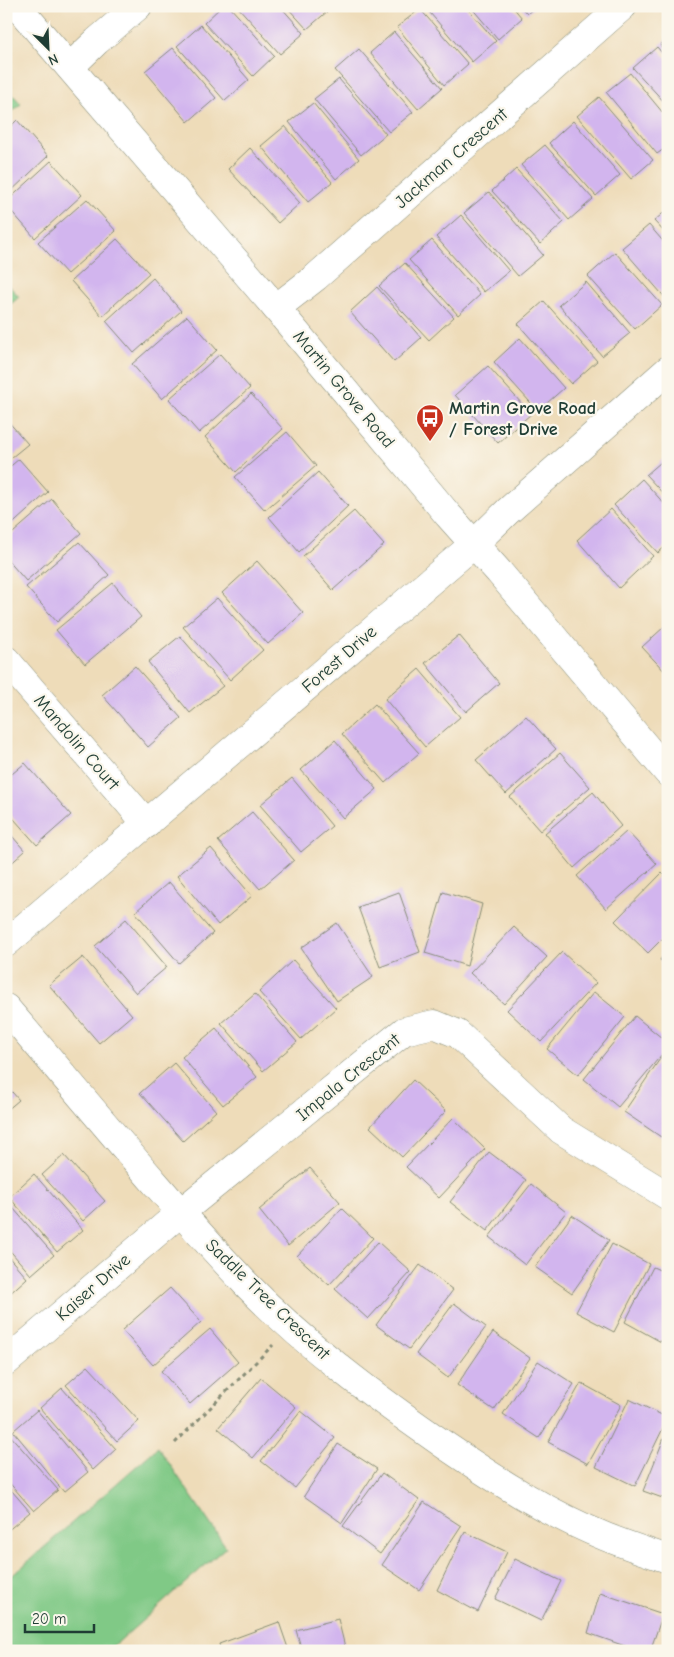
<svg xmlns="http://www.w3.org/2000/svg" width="674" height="1657" viewBox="0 0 674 1657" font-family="'Comic Neue',sans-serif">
	<rect width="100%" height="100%" fill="#fbf7ec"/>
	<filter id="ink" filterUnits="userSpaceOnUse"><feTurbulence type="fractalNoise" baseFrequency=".02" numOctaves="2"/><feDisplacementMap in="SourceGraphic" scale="10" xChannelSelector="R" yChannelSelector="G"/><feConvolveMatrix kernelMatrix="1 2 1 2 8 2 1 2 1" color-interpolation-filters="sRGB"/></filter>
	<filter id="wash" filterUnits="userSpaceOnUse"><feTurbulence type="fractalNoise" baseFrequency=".0096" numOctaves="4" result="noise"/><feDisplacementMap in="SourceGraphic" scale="20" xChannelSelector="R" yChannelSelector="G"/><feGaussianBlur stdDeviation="1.12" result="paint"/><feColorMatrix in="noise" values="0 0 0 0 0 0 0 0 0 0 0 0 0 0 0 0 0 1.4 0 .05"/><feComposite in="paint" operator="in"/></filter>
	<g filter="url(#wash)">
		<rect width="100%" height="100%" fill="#eedcb9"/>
		<g fill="#80c986" stroke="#50835d">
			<path d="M6 87 21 104 6 117Z"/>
			<path d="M6 282 19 297 6 308Z"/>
			<path d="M158 1447 226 1547 108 1651H6V1581Z"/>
		</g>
		<g id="blocks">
			<g fill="#d2b5ee">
				<path d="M222 6H229L274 56 253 76 204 23Z"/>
				<path d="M237 6H280L304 33 280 54Z"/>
				<path d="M286 6H326L329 10 307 29Z"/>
				<path d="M424 6H465L496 41 472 62Z"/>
				<path d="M470 6H512L522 18 498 39Z"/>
				<path d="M520 6H536L527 14Z"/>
				<path d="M420 9 468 64 444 85 397 27Z"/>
				<path d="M201 25 249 80 225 101 177 46Z"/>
				<path d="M394 32 442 88 418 109 370 53Z"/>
				<path d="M668 39V55L660 45Z"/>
				<path d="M657 47 668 60V106L633 68Z"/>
				<path d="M173 48 216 98 188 122 145 71Z"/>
				<path d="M359 49 413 112 389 132 335 70Z"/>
				<path d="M630 73 668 119V146L657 154 606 92Z"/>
				<path d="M339 79 386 134 361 155 314 99Z"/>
				<path d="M599 97 653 160 631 179 577 116Z"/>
				<path d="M313 103 359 159 336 179 289 122Z"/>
				<path d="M17 120 48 156 6 196V131Z"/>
				<path d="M573 121 620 175 596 196 549 143Z"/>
				<path d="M285 126 332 182 308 202 261 146Z"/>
				<path d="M545 145 593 199 569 220 521 165Z"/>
				<path d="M250 148 300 203 278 223 228 169Z"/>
				<path d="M51 161 82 195 35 238 6 205V202Z"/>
				<path d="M516 169 564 222 540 244 492 191Z"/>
				<path d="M489 192 543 255 518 276 464 213Z"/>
				<path d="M87 199 116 231 67 274 38 242Z"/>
				<path d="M668 209V236L654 221Z"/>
				<path d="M461 215 509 271 484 292 436 237Z"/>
				<path d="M649 225 668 247V301L622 248Z"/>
				<path d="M117 239 149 273 102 316 71 281Z"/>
				<path d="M432 240 480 295 458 315 409 260Z"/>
				<path d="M615 252 662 305 635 329 588 276Z"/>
				<path d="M405 263 454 317 429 340 379 286Z"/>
				<path d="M153 278 181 311 134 353 106 321Z"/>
				<path d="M586 282 630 333 602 356 559 305Z"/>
				<path d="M377 287 421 338 394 362 350 312Z"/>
				<path d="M544 301 597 361 571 384 518 324Z"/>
				<path d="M187 316 217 350 162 399 132 364Z"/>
				<path d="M520 338 564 388 538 411 494 362Z"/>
				<path d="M220 354 250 388 199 433 169 399Z"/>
				<path d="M488 366 531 414 498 443 455 395Z"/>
				<path d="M251 394 283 429 236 472 205 437Z"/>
				<path d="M6 419 28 444 6 462Z"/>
				<path d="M287 432 316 466 265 510 235 477Z"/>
				<path d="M668 456V499L646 475Z"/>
				<path d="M19 459 48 492 6 530V470Z"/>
				<path d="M318 472 348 506 299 552 269 517Z"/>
				<path d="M642 479 668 508V544L658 553 614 505Z"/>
				<path d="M52 499 81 533 26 581 6 558V539Z"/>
				<path d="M611 509 653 556 619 588 577 540Z"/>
				<path d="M354 511 384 545 333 590 303 556Z"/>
				<path d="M79 542 109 575 57 622 26 587Z"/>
				<path d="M257 561 303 613 268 644 222 593Z"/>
				<path d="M113 583 141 617 85 664 56 630Z"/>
				<path d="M217 598 263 650 230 680 183 627Z"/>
				<path d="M665 626 668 629V675L642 647Z"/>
				<path d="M459 635 499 683 466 712 425 663Z"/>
				<path d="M180 636 223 686 190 713 148 662Z"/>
				<path d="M135 666 181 718 148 747 102 695Z"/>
				<path d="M419 669 460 717 425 747 385 699Z"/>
				<path d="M375 704 419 753 385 783 342 734Z"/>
				<path d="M526 716 556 749 506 794 476 760Z"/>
				<path d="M335 740 377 789 343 818 301 770Z"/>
				<path d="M560 753 590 787 540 831 510 797Z"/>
				<path d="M25 763 71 815 37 845 6 810V779Z"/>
				<path d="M292 778 332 826 301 852 260 805Z"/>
				<path d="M593 792 621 826 574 868 545 833Z"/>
				<path d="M252 812 294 860 260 889 218 841Z"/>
				<path d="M6 829 25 851 6 868Z"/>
				<path d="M627 831 657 864 606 909 577 876Z"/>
				<path d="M211 848 252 896 218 925 177 876Z"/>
				<path d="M662 873 668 879V933L648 953 615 921Z"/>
				<path d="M169 882 213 933 179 963 135 912Z"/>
				<path d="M399 892 420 952 380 967 358 907Z"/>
				<path d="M443 892 482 904 467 966 425 953Z"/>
				<path d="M126 919 167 967 136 993 95 946Z"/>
				<path d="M337 923 373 977 337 1001 301 948Z"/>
				<path d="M514 927 547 957 504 1004 470 973Z"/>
				<path d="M668 949V966L660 960Z"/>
				<path d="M562 952 596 983 541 1042 507 1010Z"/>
				<path d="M83 957 132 1015 99 1043 49 985Z"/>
				<path d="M293 960 336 1008 301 1039 259 992Z"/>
				<path d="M594 992 625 1017 578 1075 547 1049Z"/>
				<path d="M255 994 297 1042 263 1071 221 1023Z"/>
				<path d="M635 1016 668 1043V1047L618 1107 584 1079Z"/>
				<path d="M216 1028 257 1077 223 1105 182 1057Z"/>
				<path d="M668 1047V1126L661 1137 624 1112Z"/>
				<path d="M174 1063 216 1111 183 1141 140 1093Z"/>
				<path d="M413 1080 446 1111 402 1157 370 1127Z"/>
				<path d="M6 1085 19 1100 6 1111Z"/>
				<path d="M453 1118 485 1149 439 1198 406 1167Z"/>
				<path d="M489 1152 526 1180 487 1231 450 1202Z"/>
				<path d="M64 1155 105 1201 83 1221 42 1175Z"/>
				<path d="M310 1168 340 1202 288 1246 259 1210Z"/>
				<path d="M34 1174 83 1230 57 1252 9 1197Z"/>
				<path d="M531 1184 566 1212 525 1265 489 1237Z"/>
				<path d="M6 1200 54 1255 31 1275 6 1246Z"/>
				<path d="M342 1208 373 1238 329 1285 297 1256Z"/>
				<path d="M572 1215 609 1240 572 1293 535 1267Z"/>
				<path d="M378 1242 411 1272 368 1319 335 1289Z"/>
				<path d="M612 1244 649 1264 614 1332 576 1312Z"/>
				<path d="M6 1254 27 1278 6 1297Z"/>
				<path d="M420 1265 453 1290 409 1349 376 1325Z"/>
				<path d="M653 1267 668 1274V1333L663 1343 625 1322Z"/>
				<path d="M170 1288 201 1322 153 1365 122 1330Z"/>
				<path d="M454 1303 486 1327 448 1378 416 1354Z"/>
				<path d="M210 1329 238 1362 190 1404 161 1371Z"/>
				<path d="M493 1332 530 1358 494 1410 457 1385Z"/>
				<path d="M538 1361 574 1384 539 1438 503 1414Z"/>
				<path d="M88 1366 139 1421 117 1441 66 1385Z"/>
				<path d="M261 1378 296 1407 253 1458 218 1428Z"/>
				<path d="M581 1383 621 1405 588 1464 548 1442Z"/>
				<path d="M62 1388 116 1449 93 1470 40 1408Z"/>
				<path d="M629 1399 668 1418 635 1486 596 1467Z"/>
				<path d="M37 1410 88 1472 64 1492 13 1431Z"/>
				<path d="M301 1411 335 1438 295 1488 261 1461Z"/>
				<path d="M668 1428V1500L643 1491Z"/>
				<path d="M9 1434 58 1490 34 1511 6 1479V1437Z"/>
				<path d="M338 1444 377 1469 342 1523 304 1496Z"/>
				<path d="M382 1473 419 1500 380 1554 343 1526Z"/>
				<path d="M6 1484 30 1512 6 1532Z"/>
				<path d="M424 1502 461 1526 419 1590 382 1565Z"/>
				<path d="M465 1532 507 1552 478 1612 437 1590Z"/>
				<path d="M515 1559 561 1581 541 1621 495 1599Z"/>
				<path d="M600 1593 663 1614 650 1651H639L588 1633Z"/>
				<path d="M338 1619 346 1651H302L296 1630Z"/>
				<path d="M279 1622 289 1651H221L219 1644Z"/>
				<path d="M368 1648 412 1649V1651H368Z"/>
			</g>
		</g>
	</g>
	<g filter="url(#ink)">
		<use href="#blocks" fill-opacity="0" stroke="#868c76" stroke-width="1"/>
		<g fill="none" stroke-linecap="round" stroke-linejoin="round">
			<g stroke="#868c76" stroke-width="29">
				<g id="street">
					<path d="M70 67 97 41 138 6"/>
					<path d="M276 308 316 277 623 6"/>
					<path d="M6 660 147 824"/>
					<path d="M6 943 474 544 508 511 668 370"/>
					<path d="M6 1008C85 1100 162 1195 245 1283 305 1345 375 1397 446 1446 496 1480 549 1514 606 1537 626 1545 647 1552 668 1559"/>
					<path d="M6 1362 181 1212 404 1031 434 1024 458 1034 561 1130 668 1196"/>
				</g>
			</g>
			<g stroke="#868c76" stroke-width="29">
				<path id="secondary" d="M17 6 276 308 448 515 499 572 668 773"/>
			</g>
			<path stroke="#868c76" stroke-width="3" stroke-dasharray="4 4" stroke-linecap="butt" d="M175 1443 273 1345"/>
			<use href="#street" stroke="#fff" stroke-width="28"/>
			<use href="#secondary" stroke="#fff" stroke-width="28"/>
		</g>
	</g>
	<defs>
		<g id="bus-pin" transform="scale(1.4375)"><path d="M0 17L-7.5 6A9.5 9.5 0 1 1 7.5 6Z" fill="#c8321e" stroke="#fbf7ec"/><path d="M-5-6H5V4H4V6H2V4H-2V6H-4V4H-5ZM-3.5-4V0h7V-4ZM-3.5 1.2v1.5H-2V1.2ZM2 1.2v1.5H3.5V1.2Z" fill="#fff"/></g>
	</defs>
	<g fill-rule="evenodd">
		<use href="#bus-pin" x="430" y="418"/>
	</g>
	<g text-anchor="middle" stroke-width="4.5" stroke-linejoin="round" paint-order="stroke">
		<g font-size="18" fill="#1f3d34" stroke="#fbf7ec">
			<text transform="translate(451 158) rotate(-41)" y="6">Jackman Crescent</text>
			<text transform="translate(344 389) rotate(50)" y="6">Martin Grove Road</text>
			<text transform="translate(339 659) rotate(-41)" y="6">Forest Drive</text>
			<text transform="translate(77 742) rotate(49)" y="6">Mandolin Court</text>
			<text transform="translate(348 1077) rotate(-39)" y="6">Impala Crescent</text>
			<text transform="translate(93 1287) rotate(-41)" y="6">Kaiser Drive</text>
			<text transform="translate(268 1299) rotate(44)" y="6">Saddle Tree Crescent</text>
		</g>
		<g font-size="18" font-weight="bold" fill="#1f3d34" stroke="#fbf7ec" text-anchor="start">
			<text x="449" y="414">Martin Grove Road<tspan x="449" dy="21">/ Forest Drive</tspan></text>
		</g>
	</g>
	<rect width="674" height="1657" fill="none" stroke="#fbf7ec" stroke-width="25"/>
	<g transform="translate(48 48) rotate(156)" stroke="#fbf7ec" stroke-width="4" paint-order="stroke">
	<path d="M0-4L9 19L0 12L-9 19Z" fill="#1f3d34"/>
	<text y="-8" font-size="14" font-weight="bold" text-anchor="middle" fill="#1f3d34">N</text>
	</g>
	<path d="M25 1624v8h69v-8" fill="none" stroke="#1f3d34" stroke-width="2.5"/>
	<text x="32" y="1624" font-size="15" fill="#1f3d34" stroke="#fbf7ec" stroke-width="4" paint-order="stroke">20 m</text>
</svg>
